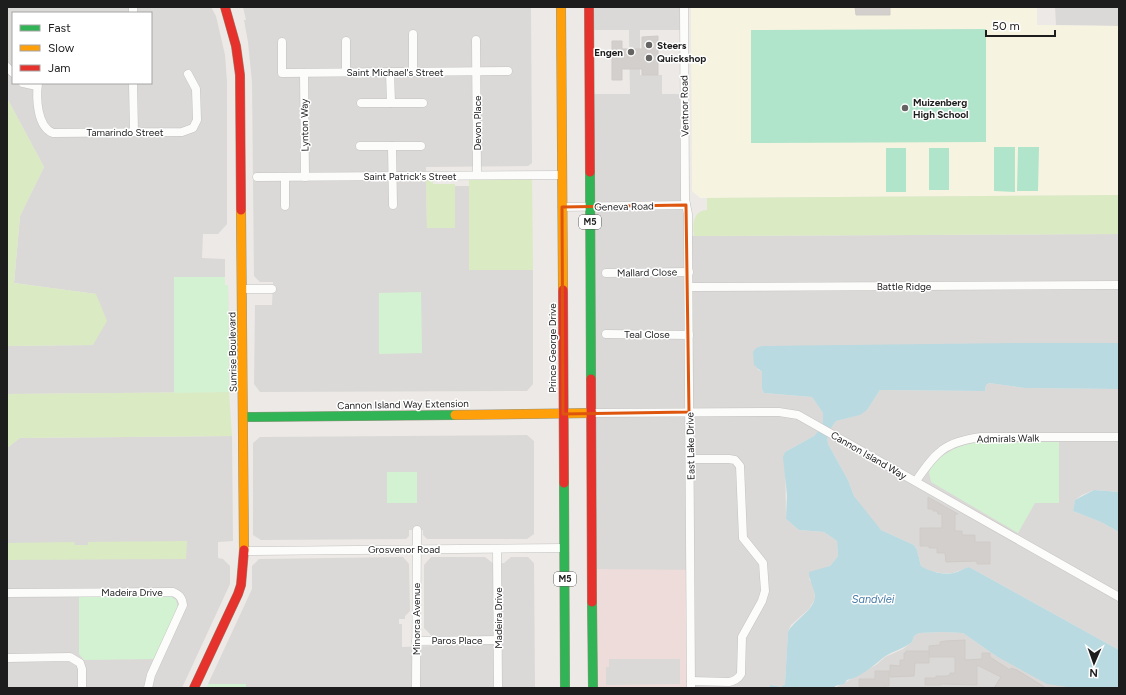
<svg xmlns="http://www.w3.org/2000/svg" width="1126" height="695" viewBox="0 0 1126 695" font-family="Figtree,sans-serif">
	<rect width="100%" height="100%" fill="#ece9e6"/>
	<g fill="#dbd9d7" fill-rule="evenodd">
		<path d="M7 7H211L216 16 225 55 227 82V224L218 234H203L202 258 225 259V285H228L229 392 7 394V346L92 345 96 294 14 283 20 216 44 167 7 98ZM13 13H151V83H13Z"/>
		<path d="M243 7H531L532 163 528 166 426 167 427 228 455 227V186H469V270H533V384L527 391 260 392 254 384 255 305H272L273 282H260L254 276 252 82 248 42 244 20H246Z"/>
		<rect x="589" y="7" width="95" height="23"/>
		<path d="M1055 7H1119V26L1056 25Z"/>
		<path d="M590 94H684L689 236 1119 234V343H1023L757 369 762 372V389L764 393 812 397 823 413V422L819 430 814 436 785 452 786 519 799 530 824 532 837 541 838 556 830 566 809 579 814 587 815 599 809 609 791 625 788 632 785 684 781 687 770 686 769 688H691L592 569Z"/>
		<path d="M989 383 1025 388 1119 389V492L1094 490 1082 495 1075 500 1073 511 1101 522 1119 532V650L969 567 953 573H941L929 571 921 566 917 550 914 545 881 530 871 519 854 496 848 480 828 444 827 434 836 421 859 415 867 410 880 390 985 391 986 385Z"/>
		<path d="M527 435 534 441V534L527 539H427L423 535V530H409V536L406 539 261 540 253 535V443L260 437Z"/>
		<path d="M232 436 233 541 218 542V558L223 559 230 566V584L182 688H7V448L20 438Z"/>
		<path d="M403 557 409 564 410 611 405 616V619H399V624H402V647L431 646V635L424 628V565L431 557H485L494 564 504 563 511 557H528L534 563 535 688H246V684H208L252 589V566L259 559Z"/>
		<path d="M943 632 963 633 996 656 1075 688H1089H835L876 665 885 657 903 649 912 642 914 636 919 633Z"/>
	</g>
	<path fill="#eedcda" d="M592 569 691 570V688H593Z"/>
	<path fill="#f6f4e0" d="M691 7H1037V25L1119 26V195L700 198 692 191Z"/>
	<g fill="#daeac3">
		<path d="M7 98 44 167 20 216 14 283 96 294 107 321 93 345 7 346Z"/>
		<path d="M532 179 533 270H469V180Z"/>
		<path d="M426 180H433V184H455V228H427Z"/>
		<path d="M1119 195V234L694 236C693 225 692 211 707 210V198Z"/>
		<path d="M229 392 232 436 20 438 7 448V394Z"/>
		<path d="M187 541 186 559 7 560V543L74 542 75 545H88V542Z"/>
	</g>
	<g fill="#d3f2d1">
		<path d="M174 277H225V285H228L229 392 174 393Z"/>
		<path d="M421 292 422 353 379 354V293Z"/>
		<path d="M980 442H1059V503H1035L1018 533 931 482 929 472C939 453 959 445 980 442Z"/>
		<rect x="387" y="472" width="30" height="31"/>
		<path d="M169 595 176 600 178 608 155 659 84 660 79 654V596Z"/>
		<path d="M208 684H246V688H207Z"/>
	</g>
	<g fill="#b0e4cb">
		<path d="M986 29V142L751 143V30Z"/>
		<path d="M994 147H1015V192L994 191Z"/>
		<path d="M1018 147H1039L1038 191H1017Z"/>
		<rect x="886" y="148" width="20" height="44"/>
		<rect x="929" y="148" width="20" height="42"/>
	</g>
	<g fill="#dad9d7">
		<path d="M629 30H640V75H662V94H630Z"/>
		<path d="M922 490 927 493 929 509H933V511H937L938 514H942L946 519 955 518 956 509 963 513 962 528 942 529 937 533V525H934V528H929V516L925 517V523H921V492L922 493Z"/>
		<path d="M609 659H680V684L606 685V667H609Z"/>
	</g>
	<g fill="#b8dae0">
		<path d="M1023 343H1119V389L1025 388 989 383 986 385 985 391 880 390 867 410 860 415 836 421 827 434 828 444 848 480 854 496 881 530 914 545 917 550 921 566C931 572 942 575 954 573 959 572 964 568 969 567L1119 650V688H1075L1047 684 996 656 963 633 943 632 919 633 914 636 912 642C903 649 893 651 884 657 873 666 861 677 847 680L844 684 835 686V688H769L770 685 781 687 785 684 788 632C794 620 815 610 815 596 814 587 809 581 809 572L830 566 838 556 837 541 824 532 799 530 786 519 787 495 783 457 785 452 814 436 819 430 823 422V413L812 397 764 393 762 389V372L754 365 753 352 756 348 762 346Z"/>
		<path d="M1094 490 1119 492V532L1101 522 1073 511 1075 500Z"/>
	</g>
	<g fill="#d2cfcd" stroke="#cfcbc7">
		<path d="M855 7H890V15H856Z"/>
		<path d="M658 36V75H642V69H622V80H612V41H622V49H642V37Z"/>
		<path d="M928 497 958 514H955V531H962V535H975V542H990V564H977V561L946 562 945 553H937V548H929V546H920V528H942V514H938L937 511H933V509H928Z"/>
		<path d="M965 640V660L982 659V653H990V657L1010 670 1011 668 1017 670 1046 688H994L1001 677 977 665V685L941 684V685H925V678H936V676H947L950 675V673H955V657H929V646L940 645V642L945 641Z"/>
		<path d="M906 651H929V663H915L914 676 890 677V665L900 666V660H904V653H906Z"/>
		<path d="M875 671H889V686H885V688H859V679H875Z"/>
	</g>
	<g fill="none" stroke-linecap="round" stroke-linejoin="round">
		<g stroke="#c4c3c2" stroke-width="9">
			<g id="street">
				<path d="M133 7V13"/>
				<path d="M684 7 685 199 688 214V236L691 688"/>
				<path d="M413 34V72"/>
				<path d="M476 40 477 175"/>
				<path d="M346 41V72"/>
				<path d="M282 42V73L508 71"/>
				<path d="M7 67 13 73"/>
				<path d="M390 72 391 103"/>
				<path d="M304 73 305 177"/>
				<path d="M23 83 37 86"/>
				<path d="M38 83C36 98 37 127 53 133L182 132 193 128 197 120 196 89 188 74"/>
				<path d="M133 83 134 132"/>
				<path d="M361 103H423"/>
				<path d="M360 146H421"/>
				<path d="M392 146 393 205"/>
				<path d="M257 177 562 175"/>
				<path d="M285 177V206"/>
				<path d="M562 207 686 205"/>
				<path d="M606 273 689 272"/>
				<path d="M689 287 1119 285"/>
				<path d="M242 289H272"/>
				<path d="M606 334 689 335"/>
				<path d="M592 413 779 412 798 415 1119 597"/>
				<path d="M690 459H729L735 460 740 466 743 538 763 563 765 591 762 601 742 637 741 674C738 679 735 681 729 682L691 681"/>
				<path d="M916 481C936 452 944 442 981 437H1119"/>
				<path d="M497 549 498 688"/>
				<path d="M244 551 564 548"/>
				<path d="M7 593 173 592C180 595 182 598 183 605L151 675 148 688"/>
				<path d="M416 641 498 640"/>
				<path d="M7 658 70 657 80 663 82 669V688"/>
				<path d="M416 688 417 530"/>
			</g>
		</g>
		<g stroke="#95957e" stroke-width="10">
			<g id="fast">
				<path d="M590 172 591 379"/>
				<path d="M244 417 455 415"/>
				<path d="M564 483 565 688"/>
				<path d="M592 602 593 688"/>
			</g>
		</g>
		<g stroke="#95957e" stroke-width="10">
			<g id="slow">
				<path d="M561 7 563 290"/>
				<path d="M241 210 244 550"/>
				<path d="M455 415 592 413"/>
			</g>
		</g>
		<g stroke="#95957e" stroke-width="10">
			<g id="jam">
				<path d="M225 7 236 46 240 75 241 210"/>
				<path d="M589 7 590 172"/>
				<path d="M563 290 564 483"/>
				<path d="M591 379 592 602"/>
				<path d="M194 688 238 594 241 585 244 550"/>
			</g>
		</g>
		<use href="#street" stroke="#fcfcfb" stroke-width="8"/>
		<use href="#fast" stroke="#30b455" stroke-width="9"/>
		<use href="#slow" stroke="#ff9f0a" stroke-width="9"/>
		<use href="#jam" stroke="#e5322d" stroke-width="9"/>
	</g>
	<path fill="none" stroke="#de560d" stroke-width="3" stroke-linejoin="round" d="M686 205 689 412 563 414 562 207Z"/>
	<g fill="#656463" stroke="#fff" stroke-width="1.5">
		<circle cx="649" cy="45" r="4"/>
		<circle cx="631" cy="52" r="4"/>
		<circle cx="649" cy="58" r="4"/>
		<circle cx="905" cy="108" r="4"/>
	</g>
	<g text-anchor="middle" stroke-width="3" stroke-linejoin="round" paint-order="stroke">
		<g fill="#fff" stroke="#616161" stroke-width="1">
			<rect x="579" y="215" width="22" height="14" rx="3"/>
			<rect x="554" y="572" width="22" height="14" rx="3"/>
		</g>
		<g font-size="9" font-weight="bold" fill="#1d1d1d">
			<text x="590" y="225">M5</text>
			<text x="565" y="582">M5</text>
		</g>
		<g font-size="10" font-weight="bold" fill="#1d1d1d" stroke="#fff" text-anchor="start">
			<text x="657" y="49">Steers</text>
			<text x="623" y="56" text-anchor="end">Engen</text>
			<text x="657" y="62">Quickshop</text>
			<text x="913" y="106">Muizenberg<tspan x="913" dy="12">High School</tspan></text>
		</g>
		<g font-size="10" fill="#1d1d1d" stroke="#fff">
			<text x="395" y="76">Saint Michael's Street</text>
			<text transform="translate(684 106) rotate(-91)" y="4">Ventnor Road</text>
			<text transform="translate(477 123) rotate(-90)" y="4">Devon Place</text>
			<text transform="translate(304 125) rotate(-91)" y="4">Lynton Way</text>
			<text x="125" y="136">Tamarindo Street</text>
			<text x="410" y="180">Saint Patrick's Street</text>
			<text transform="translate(624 206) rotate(-1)" y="4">Geneva Road</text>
			<text transform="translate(647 272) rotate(-1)" y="4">Mallard Close</text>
			<text x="904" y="290">Battle Ridge</text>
			<text x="647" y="338">Teal Close</text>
			<text transform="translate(552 348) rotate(-90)" y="4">Prince George Drive</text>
			<text transform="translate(232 352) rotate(-91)" y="4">Sunrise Boulevard</text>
			<text transform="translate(403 404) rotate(-1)" y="4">Cannon Island Way Extension</text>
			<text transform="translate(1008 438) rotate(-1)" y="4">Admirals Walk</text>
			<text transform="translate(690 446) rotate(-91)" y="4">East Lake Drive</text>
			<text transform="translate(869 455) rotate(30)" y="4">Cannon Island Way</text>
			<text x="404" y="553">Grosvenor Road</text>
			<text x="132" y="596">Madeira Drive</text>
			<text transform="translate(498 618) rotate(-90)" y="4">Madeira Drive</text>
			<text transform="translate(416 619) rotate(-90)" y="4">Minorca Avenue</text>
			<text x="457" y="644">Paros Place</text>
		</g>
		<g font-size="11" font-style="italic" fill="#457aa6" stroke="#fff">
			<text x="873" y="603">Sandvlei</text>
		</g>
	</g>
	<rect width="1126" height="695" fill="none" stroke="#1d1d1d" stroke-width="16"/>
	<rect x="12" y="12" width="140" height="72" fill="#ffffff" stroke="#a5a5a5"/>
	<rect x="20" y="25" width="20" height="6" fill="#30b455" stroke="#a5a5a5"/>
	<text x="48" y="32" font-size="12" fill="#1d1d1d">Fast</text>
	<rect x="20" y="45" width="20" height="6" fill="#ff9f0a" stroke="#a5a5a5"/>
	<text x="48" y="52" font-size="12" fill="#1d1d1d">Slow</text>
	<rect x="20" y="65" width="20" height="6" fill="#e5322d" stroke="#a5a5a5"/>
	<text x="48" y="72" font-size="12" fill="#1d1d1d">Jam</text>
	<g transform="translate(1094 663) rotate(182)" stroke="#ffffff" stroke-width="3" paint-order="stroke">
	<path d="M0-3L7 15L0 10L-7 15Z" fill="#1d1d1d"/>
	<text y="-6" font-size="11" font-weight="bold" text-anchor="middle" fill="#1d1d1d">N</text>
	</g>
	<path d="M986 30v6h69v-6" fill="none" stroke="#1d1d1d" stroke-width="2"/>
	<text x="992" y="30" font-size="12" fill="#1d1d1d" stroke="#ffffff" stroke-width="3" paint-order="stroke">50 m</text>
</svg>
